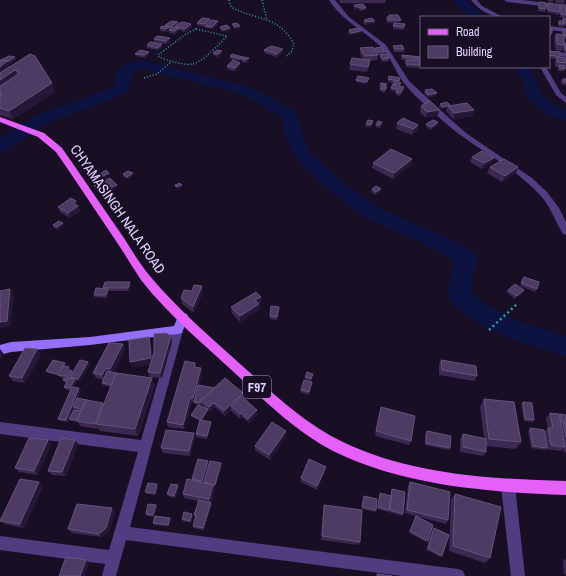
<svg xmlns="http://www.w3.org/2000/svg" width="566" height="576" viewBox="0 0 566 576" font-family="'Archivo Narrow',sans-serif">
	<rect width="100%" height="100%" fill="#180f24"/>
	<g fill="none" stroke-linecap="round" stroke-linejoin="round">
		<g fill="#0c1340" fill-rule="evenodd">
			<path d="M454 0H466L486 17H471L456 5Z"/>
			<path d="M141 60 253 88 295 111 297 115 303 136 312 154 340 180 379 208 430 230 475 252 478 258 473 277 472 293 488 306 526 324 566 336V356C529 345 489 335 459 309 455 306 451 303 449 298 446 290 453 270 455 261L416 240 365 218 326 188 295 157 285 136 281 117 241 94 142 69 132 73 129 90 127 93 46 124 6 151 0 152V139L34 116 114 87C118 66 119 65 141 60Z"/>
			<path d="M513 67H528C536 77 536 81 541 92 544 99 559 107 566 110V121L548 115 528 99 521 78Z"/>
		</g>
		<g stroke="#349bb1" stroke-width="1.5" stroke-dasharray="1 2" stroke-linecap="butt">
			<path d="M229 0 231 7C257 21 278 15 294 44L292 51 286 57"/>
			<path d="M262 0 267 20"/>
			<path d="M196 29 227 36C218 45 205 60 193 64 184 66 167 60 159 57L158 55 186 34Z"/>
			<path d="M144 78 157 74 171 62"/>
		</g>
		<path stroke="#349bb1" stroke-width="2.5" stroke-dasharray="2 3" stroke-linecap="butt" d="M489 330 517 304"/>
		<g fill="#503d81" fill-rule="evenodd">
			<path d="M329 0H335L349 17 386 45 409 81 449 118 466 133 532 178 547 192 559 208 566 222V235L563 234C555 221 551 207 540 195 513 165 473 148 443 121 430 109 415 97 404 83 395 71 391 57 381 47 364 30 342 21 329 0Z"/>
			<path d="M471 0H477L482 6 503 17C490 17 479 10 471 0Z"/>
			<path d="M504 0H521L566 5V9L507 2Z"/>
			<path d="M549 26 566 28V32L549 30Z"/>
			<path d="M549 51 566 53V57L549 55Z"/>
			<path d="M540 67H546L561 93 566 97V103L556 95Z"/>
			<path d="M178 326 182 327 183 330 130 527 458 569 463 571 465 576H402L126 540 116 576H102L105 564 0 550V536L109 550 138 452 0 434V422L141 440 173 330 174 327Z"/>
			<path d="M508 479 513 481 515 486 525 576H511L501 486 503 481Z"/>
		</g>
		<path fill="#946ff9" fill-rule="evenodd" d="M183 313 187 314 188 317 182 333 178 334 90 345 11 352 0 355V345L11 342 90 337 174 326 179 314Z"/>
		<path fill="#e460f8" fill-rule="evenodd" d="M0 117 44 133 62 148C83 178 103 208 124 238 132 251 140 264 149 275 179 311 214 340 248 371 277 397 307 425 343 442 411 475 492 479 566 481V495C488 492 404 486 333 451 297 432 268 404 238 376 205 345 169 316 141 280 133 268 126 256 118 244 97 213 77 182 56 152L38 137 0 122Z"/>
	</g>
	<g fill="#3b2951">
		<path d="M339 0H386L385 3H340Z"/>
		<path d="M548 0H553V2H549Z"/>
		<path d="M555 0H565L564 4 556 3Z"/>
		<path d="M539 2 546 9 545 12 538 11V5Z"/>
		<path d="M548 3 560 12 559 15 547 12V6Z"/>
		<path d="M354 5 366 8 365 10 360 11 359 9 355 10 354 7Z"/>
		<path d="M561 5H566V26H563V27L558 26V23L559 21H562L563 18 565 19V18L560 17V7Z"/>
		<path d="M389 15 401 20 400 22 387 23 386 20 387 17H388Z"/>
		<path d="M210 19V21H218V24L213 29 206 28V26L205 27 197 25V23Z"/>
		<path d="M364 20 375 23 366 25 363 23Z"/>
		<path d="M178 22 179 24H191L192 27 185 32 179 30V31L175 34 169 33V30L167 32 160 31V28L165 27V25Z"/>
		<path d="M394 23 405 24 404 30 393 29Z"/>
		<path d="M232 24 240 29 235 30 233 27Z"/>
		<path d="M220 27 230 31 223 32 220 29Z"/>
		<path d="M549 27 552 33 551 36H549Z"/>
		<path d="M349 30 361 31V33L351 35 348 33Z"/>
		<path d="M563 30H566V39L564 38V44L566 43V53L564 52 563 47 562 51 555 50 554 40 556 34 562 35V32Z"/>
		<path d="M154 39 170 41 167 44 154 42Z"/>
		<path d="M147 45 162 47 158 50 147 48Z"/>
		<path d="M393 46 404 49V52H394L393 49Z"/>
		<path d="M360 48 378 55 377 60 370 61 369 66 367 72 349 70 350 64 363 59 360 54Z"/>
		<path d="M375 48 385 52 384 54 389 58V61L382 62 380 57V55H378L375 50Z"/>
		<path d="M264 50 283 52 277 57 264 53Z"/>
		<path d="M549 51 560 57 566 58V68H565L564 71H558V67H555V62L556 59 549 58Z"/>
		<path d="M149 52V54L145 58 136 56 135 54Z"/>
		<path d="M213 53 222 54 218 57 213 55Z"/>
		<path d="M30 54 52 83 55 92 13 119 0 115V60L15 57 16 60 9 65V67L3 72Z"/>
		<path d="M402 55 421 57V62H419L420 65 419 68 406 67V60H401Z"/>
		<path d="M230 56 243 57V58H249V61L246 63 242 62V60L240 61 230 59Z"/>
		<path d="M240 63V66L235 71 227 69V66Z"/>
		<path d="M400 78 399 82 400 86 404 87 403 90 400 96 396 95V92L390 90 391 88 394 83 388 82V79Z"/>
		<path d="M563 79H566V85L561 84V81Z"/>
		<path d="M356 80H368L366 84 356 82Z"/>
		<path d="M381 83 387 87 386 90 384 93 380 91 381 88 379 87 380 84Z"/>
		<path d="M425 90 436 96 428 97 424 93Z"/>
		<path d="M440 104 450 105 474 110 472 116 453 119 446 111 447 108 442 109 439 107Z"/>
		<path d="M421 106 439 110 438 115 426 118 420 112Z"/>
		<path d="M373 121 370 127 365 126 366 124Z"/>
		<path d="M382 122 380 128 376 127V125Z"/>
		<path d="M438 122V125L431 130 426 127V124Z"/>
		<path d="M397 123 418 125 417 131 412 135 396 129Z"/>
		<path d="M472 157 494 158 491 163 482 169 470 162Z"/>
		<path d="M412 159 411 165 393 179 372 168 373 163Z"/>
		<path d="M490 167 516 173 502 182 487 173Z"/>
		<path d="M109 173 110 175 103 179 101 177 100 174Z"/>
		<path d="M133 173V176L128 179 124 177 123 174Z"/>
		<path d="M110 178 117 185 118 187 113 190 108 186 106 187 109 191 102 194 95 189 94 186Z"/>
		<path d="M372 189 380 192 376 195 371 192Z"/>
		<path d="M76 201 80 211 70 218 60 212 58 207Z"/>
		<path d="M63 223 64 226 58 230 54 228 53 225Z"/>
		<path d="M524 277 537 289 535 292 520 286Z"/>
		<path d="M131 285 129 291H109V292L107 298 95 297 94 295 103 289V288Z"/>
		<path d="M202 286 203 292 194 313 182 304 181 298Z"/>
		<path d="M508 290H524L522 293 515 299 506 292Z"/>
		<path d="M261 302 259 304 260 309 240 322 232 313 231 307Z"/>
		<path d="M279 307 277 320 270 319V316Z"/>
		<path d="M171 336 172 342 162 378 150 377 148 372 150 364 132 367 151 342 152 358Z"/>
		<path d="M123 344 125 349 114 372 155 385 138 436 100 431 98 428V429L80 426 78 422 71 421 69 419 74 410 73 408 68 422 60 421 58 419 70 391 65 389 64 387 66 383 64 382 63 380V378L60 377 59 376 48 373 46 371 65 363 66 365V366L69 367 71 370 70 371H72L73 372 90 364 80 381 76 380V382L74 387 81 390 78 398 103 403 104 404 111 387 103 385 102 383 103 380 96 378 93 373Z"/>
		<path d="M37 349 41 355 25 383 13 381 9 376Z"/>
		<path d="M441 360 477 376 474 381 439 375V365Z"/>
		<path d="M195 363 196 367 202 373 199 386 244 398 257 410 258 414 249 423 242 417 240 419 231 411V410L225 416 215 407 210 412 208 409V411L202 421 211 425 207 439 196 437V434L200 421 192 417 191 415 207 409 202 405V404L201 405 194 404V403L192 402 184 429 168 427 167 422Z"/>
		<path d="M313 374 311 381 305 379V377Z"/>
		<path d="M312 382 309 395 300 392 301 390Z"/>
		<path d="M484 399 521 442 516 449 486 446V452L483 456 460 452V439L463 434 484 438 480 406Z"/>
		<path d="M523 402 534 420 533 422 524 421 521 404Z"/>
		<path d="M381 407 411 441 409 445 375 436Z"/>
		<path d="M550 413 559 415 560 414 566 415V452H564L563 449 561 451 546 449V448L545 450 531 448 528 431 530 428 544 432 548 428 546 418Z"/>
		<path d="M427 431 450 448 449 450 425 445V434Z"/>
		<path d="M194 433 195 437 190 456 163 453 161 448Z"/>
		<path d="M286 436 270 460 255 450V446Z"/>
		<path d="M48 440 51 445 38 475 19 472 15 468Z"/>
		<path d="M78 444 66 476 52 475 48 471Z"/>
		<path d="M209 463 203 483H204V482L221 463 222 465 215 487 214 486 215 489 211 503V505L204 530 193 528V526L196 517H195L194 515 198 501 184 498 183 494 192 480V479Z"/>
		<path d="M326 467 325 471 317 490 301 482V478Z"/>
		<path d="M410 482 448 520 446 524 405 513 408 486Z"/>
		<path d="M43 486 24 528 5 524 0 521Z"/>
		<path d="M158 486 156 495 147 494 145 492Z"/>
		<path d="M179 487 175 498 168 496 167 494Z"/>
		<path d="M392 489 403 514 402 516 389 512 391 491Z"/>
		<path d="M380 493 389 510 388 512 377 509Z"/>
		<path d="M455 494 490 558 485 563 449 551 451 500Z"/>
		<path d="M364 496 376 510 375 512 362 509Z"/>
		<path d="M324 505 360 542 359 545 321 540Z"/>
		<path d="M157 507 154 517 147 516 146 514Z"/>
		<path d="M112 508 115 512 109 531 102 537 72 533 68 529Z"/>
		<path d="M193 516 191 523 183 521 182 519Z"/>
		<path d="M416 516 428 541 426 542 409 533Z"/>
		<path d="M170 518 171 520 169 526 155 525 153 523Z"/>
		<path d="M434 528 442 556 441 557 426 550 433 529Z"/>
		<path d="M565 559 566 560V574H564L563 561Z"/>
	</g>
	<g fill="#251737">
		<path d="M356 7H359V9L355 10Z"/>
		<path d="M210 19V22L205 27V24Z"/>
		<path d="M218 21V24L213 29 212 27Z"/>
		<path d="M375 21V23L366 25V22Z"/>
		<path d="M178 22 179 25 175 26V27L171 29 170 27Z"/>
		<path d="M191 24 192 27 185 32V29Z"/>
		<path d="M240 26V29L235 30V27Z"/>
		<path d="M169 27V30L167 32 166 29Z"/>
		<path d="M179 28V31L175 34V31Z"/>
		<path d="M230 28V31L223 32V30Z"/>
		<path d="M361 31V33L351 35V33Z"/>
		<path d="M170 38V41L167 44 166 41Z"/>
		<path d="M162 44V47L158 50V48Z"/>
		<path d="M283 49V52L277 57V54Z"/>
		<path d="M222 51V54L218 57V54Z"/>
		<path d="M149 52V54L145 58V55Z"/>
		<path d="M15 57 16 60 9 65V67L0 74V67L7 61Z"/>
		<path d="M249 58V61L246 63V60Z"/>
		<path d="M370 60 369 66 367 72 368 67Z"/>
		<path d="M240 63V66L235 71V68Z"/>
		<path d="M15 70 18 79 0 91V80Z"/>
		<path d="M52 83 55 92 13 119 9 111Z"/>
		<path d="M437 93 436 96 428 97V95Z"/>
		<path d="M448 106 447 108 442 109 443 107Z"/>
		<path d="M439 110 438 115 426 118 427 112Z"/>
		<path d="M474 110 472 116 453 119 454 113Z"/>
		<path d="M438 122V125L431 130 432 127Z"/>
		<path d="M418 125 417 131 412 135 414 129Z"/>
		<path d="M494 158 491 163 482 169 484 163Z"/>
		<path d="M412 159 411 165 393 179 394 173Z"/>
		<path d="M518 167 516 173 502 182 505 176Z"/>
		<path d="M95 168 96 171 91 173 90 170Z"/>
		<path d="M109 173 110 175 103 179V176Z"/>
		<path d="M133 173V176L128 179 127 177Z"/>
		<path d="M107 183 108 186 99 190 97 189 98 191 97 188Z"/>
		<path d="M117 185 118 187 113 190 112 187Z"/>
		<path d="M182 185V188L177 190 176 187Z"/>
		<path d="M108 188 109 191 102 194 101 192Z"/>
		<path d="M381 189 380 192 376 195V192Z"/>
		<path d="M76 201 80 211 70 218 68 213 73 203Z"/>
		<path d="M63 223 64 226 58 230 57 227Z"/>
		<path d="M130 282 131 285 129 291 128 288Z"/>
		<path d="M202 286 203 292 194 313 193 307Z"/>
		<path d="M10 289 14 295 11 326 0 328V322Z"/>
		<path d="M108 289 109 292 107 298 106 295Z"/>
		<path d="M524 290 522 293 515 299 517 296Z"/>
		<path d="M261 297V302L256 306 255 300Z"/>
		<path d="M259 304 260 309 240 322V316Z"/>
		<path d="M171 336 172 342 162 378 160 373Z"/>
		<path d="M149 337 151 342 153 364 132 367 130 362Z"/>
		<path d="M123 344 125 349 113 374 110 369Z"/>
		<path d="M0 349 4 354 0 360Z"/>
		<path d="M37 349 41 355 25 383 22 378Z"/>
		<path d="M88 362 90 364 80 381 78 379Z"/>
		<path d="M65 363 66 365 60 375H58L57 374Z"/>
		<path d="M69 367 71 370 65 379 64 376Z"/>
		<path d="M106 368 108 373 105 380 102 375Z"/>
		<path d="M201 368 202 373 194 403 193 398Z"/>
		<path d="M72 371 73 374 70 377 71 378 68 383 66 381Z"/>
		<path d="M152 378 155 385 138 436 135 429Z"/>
		<path d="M75 379 76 382 71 391 70 388Z"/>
		<path d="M79 388 81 390 74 408 73 407V408L68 422 66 420Z"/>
		<path d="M243 393 244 398 231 406V410L225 416 224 411Z"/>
		<path d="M190 398 192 402 184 429 183 425Z"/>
		<path d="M103 403 106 408 96 424 98 428V429L95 424Z"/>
		<path d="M214 403 215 407 210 412 209 407Z"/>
		<path d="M208 409V411L202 422 201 420Z"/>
		<path d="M257 410 258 414 249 423 248 419Z"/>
		<path d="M241 413 242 417 240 419V414Z"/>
		<path d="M211 422V425L207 439V436Z"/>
		<path d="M286 431V436L270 460 269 455Z"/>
		<path d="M194 433 195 437 190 456 189 451Z"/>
		<path d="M48 440 51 445 38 475 34 471Z"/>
		<path d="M75 440 78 444 66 476 62 472Z"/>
		<path d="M208 461 209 463 202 483V481Z"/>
		<path d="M221 463 222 465 215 487V485Z"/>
		<path d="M326 467 325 471 317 490V486Z"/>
		<path d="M39 482 43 486 24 528 20 524Z"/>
		<path d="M157 484 158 486 156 495 155 493Z"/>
		<path d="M178 485 179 487 175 498 174 496Z"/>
		<path d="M213 485 215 489 211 503 209 499Z"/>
		<path d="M211 503V505L204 530 203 528Z"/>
		<path d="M156 505 157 507 154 517 153 515Z"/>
		<path d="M112 508 115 512 109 531 102 537 99 534Z"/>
		<path d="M192 514 193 516 191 523 190 521Z"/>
		<path d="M170 518 171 520 169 526 168 525Z"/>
		<path d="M86 560 89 563 85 576H80Z"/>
	</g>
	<g fill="#4d3b63" stroke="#64537c">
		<path d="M539 2 546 3V9L539 8Z"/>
		<path d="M548 3 560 5V12L548 10Z"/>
		<path d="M363 4 366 8H360L359 7H356L354 5Z"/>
		<path d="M561 5H566V15L561 14Z"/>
		<path d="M389 15H398L401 20H388L387 17H390Z"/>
		<path d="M202 18 210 19 205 24 197 23Z"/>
		<path d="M372 18 375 21 366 22 364 20Z"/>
		<path d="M563 18 566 19V23H564Z"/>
		<path d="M211 20 218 21 212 27 205 26Z"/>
		<path d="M172 21 178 22 170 27 165 25Z"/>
		<path d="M559 21H563L564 24H559Z"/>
		<path d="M182 22 191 24 185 29 175 26Z"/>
		<path d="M237 23 240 26 235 27 232 24Z"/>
		<path d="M394 23 405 24 404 27 393 26Z"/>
		<path d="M227 25 230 28 223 30 220 27Z"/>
		<path d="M162 26 169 27 166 29 160 28Z"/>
		<path d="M172 27 179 28 175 31 169 30Z"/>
		<path d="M549 27 552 28V33H549Z"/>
		<path d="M358 28 361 31 351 33 349 30Z"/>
		<path d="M563 30H566V36L563 35Z"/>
		<path d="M556 34 564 35V45L557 44Z"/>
		<path d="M157 36 170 38 166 41 154 39Z"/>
		<path d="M549 40 550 47H549Z"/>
		<path d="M150 42 162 44 158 48 147 45Z"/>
		<path d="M564 43H566V50H565Z"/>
		<path d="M402 45 404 49H395L393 46Z"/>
		<path d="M271 46 283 49 277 54 264 50Z"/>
		<path d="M373 47 378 55 365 56 360 48Z"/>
		<path d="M382 47 385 52H378L375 48Z"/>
		<path d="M140 50 149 52 145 55 135 54Z"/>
		<path d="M217 50 222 51 218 54 213 53Z"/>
		<path d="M549 51 560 52V57L549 55Z"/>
		<path d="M30 54 35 56 52 83 9 111 0 108V95L2 94H0V86L20 73 15 70 0 80V73Z"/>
		<path d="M232 54 243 57 240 59 230 56Z"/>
		<path d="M387 54 389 58 382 59 380 55Z"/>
		<path d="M402 55 421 57V59L402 57Z"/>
		<path d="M9 56 15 57 7 62V61L1 60Z"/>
		<path d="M244 57 249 58 246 60 242 59Z"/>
		<path d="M557 57 566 58V63L557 62Z"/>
		<path d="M352 58 370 60 368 67 350 64Z"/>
		<path d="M0 60 7 61 0 67Z"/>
		<path d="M233 60 240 63 235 68 227 66Z"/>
		<path d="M406 60H419L420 65 406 64Z"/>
		<path d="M559 65 565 66V69L559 68Z"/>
		<path d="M358 76 369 78 367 82 356 80Z"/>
		<path d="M389 76 400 78 399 81 388 79Z"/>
		<rect x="563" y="79" width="3" height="3"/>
		<path d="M395 81 401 83 399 86 404 87 400 93 396 92 398 89 391 88 393 84 397 85 393 84Z"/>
		<path d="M381 83 387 84 385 86 380 84Z"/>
		<path d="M382 86 387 87 385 90 380 89Z"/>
		<path d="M432 89 437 93 428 95 425 90Z"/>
		<path d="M430 101 439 110 427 112 421 106Z"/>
		<path d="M447 102 450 105 443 107 440 104Z"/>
		<path d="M467 103 474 110 454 113 448 106Z"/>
		<path d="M403 118 418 125 414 129 397 123Z"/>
		<path d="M368 120 373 121 371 125 366 124Z"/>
		<path d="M433 120 438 122 432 127 426 124Z"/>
		<path d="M378 121 382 122 380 125H376Z"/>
		<path d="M391 149 412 159 394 173 373 163Z"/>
		<path d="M482 151 494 158 484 163 472 157Z"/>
		<path d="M504 159 518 167 505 176 490 167Z"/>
		<path d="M92 166 95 168 90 170 87 168Z"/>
		<path d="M106 170 109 173 103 176 100 174Z"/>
		<path d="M128 171 133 173 127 177 123 174Z"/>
		<path d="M110 178 117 185 112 187 107 183 97 188 94 186Z"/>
		<path d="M180 183 182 185 176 187 175 185Z"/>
		<path d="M105 185 108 188 101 192 97 189Z"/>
		<path d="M376 186 381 189 376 192 372 189Z"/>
		<path d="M71 198 76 201 73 203 78 206 68 213 58 207Z"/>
		<path d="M59 221 63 223 57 227 53 225Z"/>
		<path d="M524 277 539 282 537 289 521 283Z"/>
		<path d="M105 282H130L128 288H103Z"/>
		<path d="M515 284 524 290 517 296 508 290Z"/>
		<path d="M194 285 202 286 193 307 181 298 184 290 192 291Z"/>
		<path d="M96 288 108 289 106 295H94Z"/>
		<path d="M10 289 7 321 0 322V291Z"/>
		<path d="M256 292 261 297 255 300 259 304 240 316 231 307Z"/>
		<path d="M271 306 279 307 277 317 270 316Z"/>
		<path d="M166 333 171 336 160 373 148 372 154 352V334Z"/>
		<path d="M149 337 151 358 130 362 129 340Z"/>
		<path d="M109 343 123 344 110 369 106 368 102 375 93 373Z"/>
		<path d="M25 348 37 349 22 378 9 376Z"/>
		<path d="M53 360 65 363 57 374 46 371Z"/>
		<path d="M80 360 88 362 78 379 70 377Z"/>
		<path d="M441 360 476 366 477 376 442 370Z"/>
		<path d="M185 361 195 363 194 367 201 368 193 398H190L183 425 167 422Z"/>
		<path d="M64 366 69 367 64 376 58 375Z"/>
		<path d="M69 370 72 371 66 381 63 380Z"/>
		<path d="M107 371 119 374 116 373 112 385 102 383Z"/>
		<path d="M307 372 313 374 311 379 305 377Z"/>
		<path d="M116 373 152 378 135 429 96 424Z"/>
		<path d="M69 378 75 379 70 388 64 387Z"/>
		<path d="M225 378 243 393 224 411 214 403 209 407 201 400Z"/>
		<path d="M304 380 312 382 309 392 301 390Z"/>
		<path d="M198 385 215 388 201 400V401L200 403 194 402Z"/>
		<path d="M72 387 79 388 66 420 58 419Z"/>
		<path d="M241 396 257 410 248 419 241 413 240 414 231 406Z"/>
		<path d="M77 398 87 400 82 409 73 407Z"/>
		<path d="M484 399 514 402 521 442 489 439Z"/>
		<path d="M86 400 103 403 95 424 77 421Z"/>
		<path d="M523 402 532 403 534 420 525 419Z"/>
		<path d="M198 405 208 409 201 420 191 415Z"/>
		<path d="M381 407 415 416 411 441 376 431Z"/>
		<path d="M74 410 81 411 77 420 69 419Z"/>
		<path d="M550 413 559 414 565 447 551 445 548 428H553Z"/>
		<path d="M560 414 566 415V423L562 422Z"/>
		<path d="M200 420 211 422 207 436 196 434Z"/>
		<path d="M272 422 286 431 269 455 255 446Z"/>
		<path d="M563 423H566V437Z"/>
		<path d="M530 428 544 430 547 448 533 446Z"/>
		<path d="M166 430 194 433 189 451 161 448Z"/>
		<path d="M427 431 451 436 450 448 426 443Z"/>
		<path d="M463 434 486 439V452L463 447Z"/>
		<path d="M29 438 48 440 34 471 15 468Z"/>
		<path d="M61 438 75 440 62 472 48 471Z"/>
		<path d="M198 459 208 461 202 481 192 479Z"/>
		<path d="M309 459 326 467 317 486 301 478Z"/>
		<path d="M210 461 221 463 215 485 204 482Z"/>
		<path d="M20 479 39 482 20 524 0 521Z"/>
		<path d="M187 479 213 485 209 499 183 494Z"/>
		<path d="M410 482 450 492 448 520 407 510Z"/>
		<path d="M148 483 157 484 155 493 145 492Z"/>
		<path d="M171 484 178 485 174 496 167 494Z"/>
		<path d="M392 489 405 492 403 514 390 510Z"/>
		<path d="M380 493 391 496 389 510 378 507Z"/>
		<path d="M455 494 501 507 490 558 453 546Z"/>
		<path d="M364 496 377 499 376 510 362 507Z"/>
		<path d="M199 500 211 503 203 528 193 526 196 515H194Z"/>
		<path d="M77 504 112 508 106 528 99 534 68 529Z"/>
		<path d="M148 504 156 505 153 515 146 514Z"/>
		<path d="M324 505 362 510 360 542 322 536Z"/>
		<path d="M184 512 192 514 190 521 182 519Z"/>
		<path d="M155 516 170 518 168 525 153 523Z"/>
		<path d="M416 516 433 525 428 541 410 531Z"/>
		<path d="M434 528 449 535 442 556 428 548Z"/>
		<path d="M66 557 86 560 80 576H59Z"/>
		<path d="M377 574 392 576H377Z"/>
	</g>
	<g text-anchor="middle" stroke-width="3.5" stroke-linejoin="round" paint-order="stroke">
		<rect fill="#180f24" stroke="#a699bc" stroke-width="1" x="243" y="376" width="28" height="22" rx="3"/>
		<g font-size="13" font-weight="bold" fill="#e3d4fd">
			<text x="257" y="392">F97</text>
		</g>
		<g font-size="14" fill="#e3d4fd" stroke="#180f24">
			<text transform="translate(118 209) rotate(55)" y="5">CHYAMASINGH NALA ROAD</text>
		</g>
	</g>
	<rect x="420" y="16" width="130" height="52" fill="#180f24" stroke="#695e7b"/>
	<rect x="428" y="29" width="20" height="6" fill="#e460f8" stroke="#695e7b"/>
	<text x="456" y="36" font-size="12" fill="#e3d4fd">Road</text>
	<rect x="428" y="46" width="20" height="12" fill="#4d3b63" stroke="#695e7b"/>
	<text x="456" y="56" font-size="12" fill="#e3d4fd">Building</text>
</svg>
